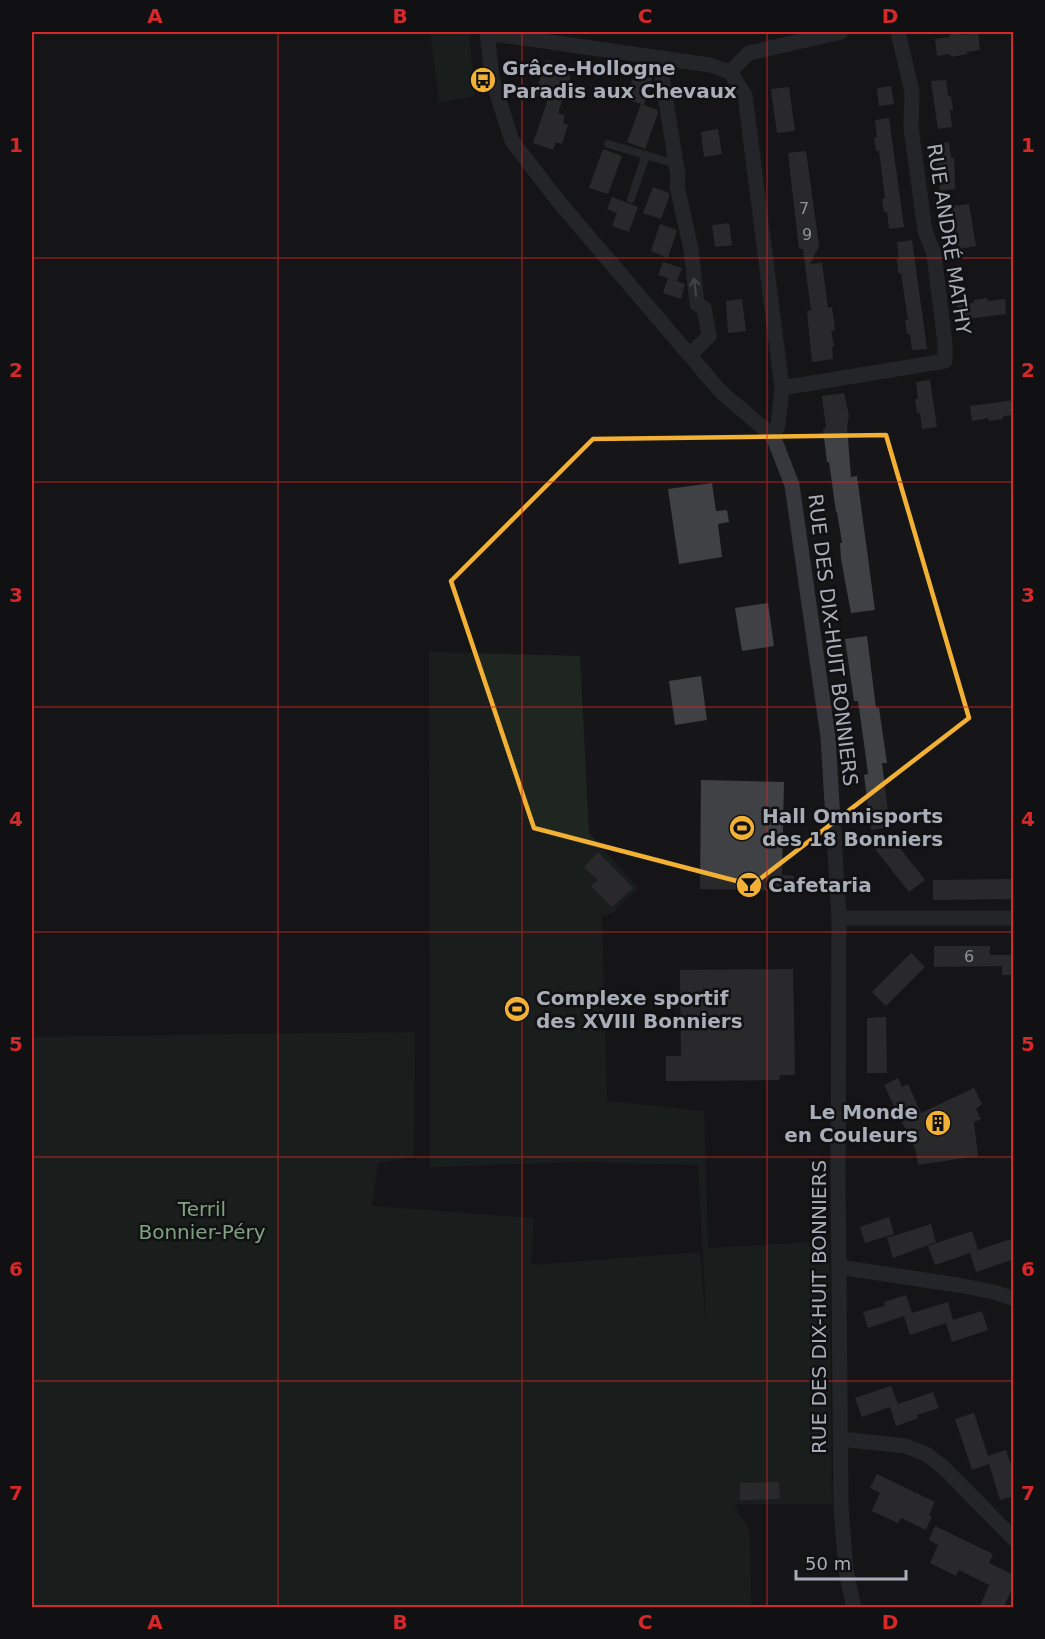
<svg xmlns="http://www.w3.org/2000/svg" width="1045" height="1639" viewBox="0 0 1045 1639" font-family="'DejaVu Sans',sans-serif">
	<rect width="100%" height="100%" fill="#161618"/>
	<g fill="#1e261f">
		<path d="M430 32H469L475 96 439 103Z"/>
		<path d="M429 652 580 656 589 833 638 888 613 913 602 916 607 1101 704 1111 708 1248 829 1241 832 1504H734L750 1532 751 1607H32V1037L415 1032 414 1157 378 1163 372 1206 534 1218 531 1265 700 1252 707 1337 698 1165 579 1162 430 1167Z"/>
	</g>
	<g fill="#404145">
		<path d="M960 32 961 35 978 33 980 50 967 52V54L951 57 950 54 937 56 935 39 950 37V33Z"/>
		<path d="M546 60 567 67 565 74 571 76 558 113 565 115 563 123 568 125 562 144 556 142 553 150 533 143 548 99 535 95Z"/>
		<path d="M635 72 652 78 644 105 641 104 657 110 658 113 645 149 627 142 641 104 626 99Z"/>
		<path d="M946 80 948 96H951L953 110H950L952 127 938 129 931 81Z"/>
		<path d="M891 86 894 104 879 106 877 88Z"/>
		<path d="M789 87 795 131 777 133 771 89Z"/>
		<path d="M889 118 904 227 889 229 887 212H884L882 199 885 198 879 151H876L874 138 877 137 875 120Z"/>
		<path d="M718 129 722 154 704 157 701 132Z"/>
		<path d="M949 142 951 158H954L955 189 940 191 934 144Z"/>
		<path d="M603 149 622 156 608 194 589 188Z"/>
		<path d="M806 151 819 246 810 264 822 263 828 308 832 307 835 330 831 331 834 345 832 348 833 359 812 362 807 311 811 310 803 249H799L788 153Z"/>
		<path d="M653 187 669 193V197L661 219 643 213Z"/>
		<path d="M612 197 638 207 629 232 612 226 617 213 607 209Z"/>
		<path d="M969 204 976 246 958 249 952 206Z"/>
		<path d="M729 223 732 245 715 247 712 225Z"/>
		<path d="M660 224 677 230 668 258 651 251Z"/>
		<path d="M912 240 927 349 912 350 910 334H907L905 320H908L901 273H898L897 259H899L897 242Z"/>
		<path d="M663 262 682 268 677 281 658 275Z"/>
		<path d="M668 278 685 284 681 299 663 293Z"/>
		<path d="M987 298 988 301 1005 299 1006 314 959 320 957 305 974 303V300Z"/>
		<path d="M742 299 746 331 728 333 726 301Z"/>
		<path d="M930 380 937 427 922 429 920 413H917L915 399H918L916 382Z"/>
		<path d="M844 393 849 416 847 426 851 477 857 476 875 610 851 613 841 559 840 543H842L837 512H836L829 462H827L823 429 826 428 822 396Z"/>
		<path d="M1014 400V415L1003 416V419L989 421 988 418 972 421 970 406Z"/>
		<path d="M712 483 716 511 727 510 729 522 718 524 722 557 679 564 668 489Z"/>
		<path d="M768 603 774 646 742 651 735 608Z"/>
		<path d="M867 636 876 708H879L887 763H882L890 827 871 830 864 775 868 774 865 751 858 701H854L845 639Z"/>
		<path d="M701 676 707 720 675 725 669 681Z"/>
		<path d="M701 780 784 782 782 875 794 876V891L700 889Z"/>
		<path d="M891 837 925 880 909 892 875 849Z"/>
		<path d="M598 852 633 888 612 907 591 886 598 880 584 867Z"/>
		<path d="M1014 879V899L933 900V880Z"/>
		<path d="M934 946H990V955H1014V975H1002V966L934 967Z"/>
		<path d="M911 953 925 967 886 1006 872 992Z"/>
		<path d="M793 969 795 1075H780L779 1080 666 1081V1056H681L680 970Z"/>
		<path d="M886 1017 887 1073H867V1018Z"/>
		<path d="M898 1078 902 1087 908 1084 921 1113 974 1088 982 1104 976 1109 981 1119 974 1122 978 1156 918 1165 916 1151 884 1085Z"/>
		<path d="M889 1217 894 1234 865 1243 860 1227Z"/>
		<path d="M931 1224 936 1242 893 1258 887 1238Z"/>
		<path d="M972 1231 978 1250 1014 1238V1259L976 1272 970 1253 935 1265 928 1246Z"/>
		<path d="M906 1295 912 1313 948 1302 953 1320 982 1311 988 1330 952 1342 946 1323 910 1335 904 1316 868 1328 863 1312 885 1306 884 1302Z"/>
		<path d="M891 1386 898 1404 933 1392 939 1408 917 1415 918 1418 896 1426 890 1407 862 1417 855 1398Z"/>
		<path d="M974 1413 988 1456 1006 1450 1014 1475V1496L1000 1500 989 1464 972 1470 955 1419Z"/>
		<path d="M877 1474 935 1502 929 1515 932 1516 926 1530 901 1518 898 1523 872 1511 880 1493 870 1488Z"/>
		<path d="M779 1482 780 1499 740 1500V1483Z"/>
		<path d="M935 1526 993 1554 989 1563 1014 1575V1585L1003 1608H979L989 1585 959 1570 956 1576 930 1563 938 1545 929 1540Z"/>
	</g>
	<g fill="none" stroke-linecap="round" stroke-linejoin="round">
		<g stroke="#37383d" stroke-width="8">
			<path d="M608 144 676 164"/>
			<path d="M631 199 646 155"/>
		</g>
		<g stroke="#37383d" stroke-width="15">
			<path d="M487 32 492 78 512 141 559 202 721 392 773 436 792 485 828 737 839 918 838 1176 841 1507 846 1570 854 1608"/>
			<path d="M487 33 710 65 730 72 745 95 782 388 778 425 773 436"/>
			<path d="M659 58 678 176 677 186 691 249 697 304 704 308 709 336 690 355"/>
			<path d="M730 72 749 53 841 32"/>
			<path d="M782 388 945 361V343L934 254 925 231 911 127 912 92 898 32"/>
			<path d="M839 918H1014"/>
			<path d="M839 1267 958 1285 994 1292 1014 1299"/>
			<path d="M841 1439 905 1446 926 1454 943 1467 1014 1539"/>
		</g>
	</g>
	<defs><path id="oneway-shaft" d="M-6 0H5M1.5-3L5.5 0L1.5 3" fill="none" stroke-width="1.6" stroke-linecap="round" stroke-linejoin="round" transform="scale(1.5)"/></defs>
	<use stroke="#757881" href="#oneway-shaft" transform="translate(695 287) rotate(-97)"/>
	<path d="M0 0H1045V1639H0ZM886 435 969 718 752 885 534 828 451 581 593 439Z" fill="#161618" fill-opacity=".55" fill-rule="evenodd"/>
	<path fill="none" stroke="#f2b134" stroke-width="4.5" stroke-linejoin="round" d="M886 435 969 718 752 885 534 828 451 581 593 439Z"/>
	<path fill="none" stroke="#d62828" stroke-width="1.5" stroke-opacity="0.55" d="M278 32V1608M522 32V1608M767 32V1608M32 258H1014M32 482H1014M32 707H1014M32 932H1014M32 1157H1014M32 1381H1014"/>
	<defs>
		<g id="bus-disc" transform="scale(1.35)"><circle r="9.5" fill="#f2b134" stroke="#111113"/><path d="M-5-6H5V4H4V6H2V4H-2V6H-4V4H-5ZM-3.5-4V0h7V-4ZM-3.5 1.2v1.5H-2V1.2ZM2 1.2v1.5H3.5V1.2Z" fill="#111"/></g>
		<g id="stadium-disc" transform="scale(1.35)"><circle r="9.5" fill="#f2b134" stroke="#111113"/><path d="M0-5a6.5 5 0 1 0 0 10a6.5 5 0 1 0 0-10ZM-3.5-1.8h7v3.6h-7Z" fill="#111"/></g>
		<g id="bar-disc" transform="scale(1.35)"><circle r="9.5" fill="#f2b134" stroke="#111113"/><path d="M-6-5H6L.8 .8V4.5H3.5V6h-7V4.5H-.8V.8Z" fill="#111"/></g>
		<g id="building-disc" transform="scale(1.35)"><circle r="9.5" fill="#f2b134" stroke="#111113"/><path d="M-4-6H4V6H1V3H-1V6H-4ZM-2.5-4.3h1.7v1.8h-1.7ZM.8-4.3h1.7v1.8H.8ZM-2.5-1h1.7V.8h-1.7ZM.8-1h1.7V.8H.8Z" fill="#111"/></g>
	</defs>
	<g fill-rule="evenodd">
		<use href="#bus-disc" x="483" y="80"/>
		<use href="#stadium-disc" x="742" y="828"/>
		<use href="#bar-disc" x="749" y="885"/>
		<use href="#stadium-disc" x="517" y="1009"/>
		<use href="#building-disc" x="938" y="1123"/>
	</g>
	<g text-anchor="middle" stroke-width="5" stroke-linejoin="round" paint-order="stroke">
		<g font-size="16" fill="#8e929b">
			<text x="804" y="214">7</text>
			<text x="807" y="240">9</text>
			<text x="969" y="962">6</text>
		</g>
		<g font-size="20" font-weight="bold" fill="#a8adb8" stroke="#111113" text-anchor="start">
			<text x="502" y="75">Grâce-Hollogne<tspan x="502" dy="23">Paradis aux Chevaux</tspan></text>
			<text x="762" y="823">Hall Omnisports<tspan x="762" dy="23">des 18 Bonniers</tspan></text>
			<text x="768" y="892">Cafetaria</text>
			<text x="536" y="1005">Complexe sportif<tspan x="536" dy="23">des XVIII Bonniers</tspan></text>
			<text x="918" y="1119" text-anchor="end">Le Monde<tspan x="918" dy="23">en Couleurs</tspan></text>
		</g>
		<g font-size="20" fill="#a8adb8" stroke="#111113">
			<text transform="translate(949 239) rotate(81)" y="7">RUE ANDRÉ MATHY</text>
			<text transform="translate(833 640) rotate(83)" y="7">RUE DES DIX-HUIT BONNIERS</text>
			<text transform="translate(819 1307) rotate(-90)" y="7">RUE DES DIX-HUIT BONNIERS</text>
		</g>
		<g font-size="20" fill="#7fa381" stroke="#111113">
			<text x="202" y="1216">Terril<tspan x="202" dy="23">Bonnier-Péry</tspan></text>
		</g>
	</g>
	<rect width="1045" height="1639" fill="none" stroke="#111113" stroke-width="66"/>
	<path d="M796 1570v9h110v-9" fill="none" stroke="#a8adb8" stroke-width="3"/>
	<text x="805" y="1570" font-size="18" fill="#a8adb8" stroke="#111113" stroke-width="4.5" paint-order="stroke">50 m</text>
	<rect x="33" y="33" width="979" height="1573" fill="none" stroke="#d62828" stroke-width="2"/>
	<g font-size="20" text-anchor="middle" font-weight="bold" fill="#d62828">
		<text x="155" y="23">A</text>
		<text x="400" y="23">B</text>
		<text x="645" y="23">C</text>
		<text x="890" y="23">D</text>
		<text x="16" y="152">1</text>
		<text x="1028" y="152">1</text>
		<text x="16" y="377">2</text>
		<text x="1028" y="377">2</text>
		<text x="16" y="602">3</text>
		<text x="1028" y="602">3</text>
		<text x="16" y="826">4</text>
		<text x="1028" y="826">4</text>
		<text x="16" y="1051">5</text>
		<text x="1028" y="1051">5</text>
		<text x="16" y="1276">6</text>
		<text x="1028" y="1276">6</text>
		<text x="16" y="1500">7</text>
		<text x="1028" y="1500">7</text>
		<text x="155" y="1629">A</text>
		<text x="400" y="1629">B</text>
		<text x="645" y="1629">C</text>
		<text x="890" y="1629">D</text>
	</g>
</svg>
